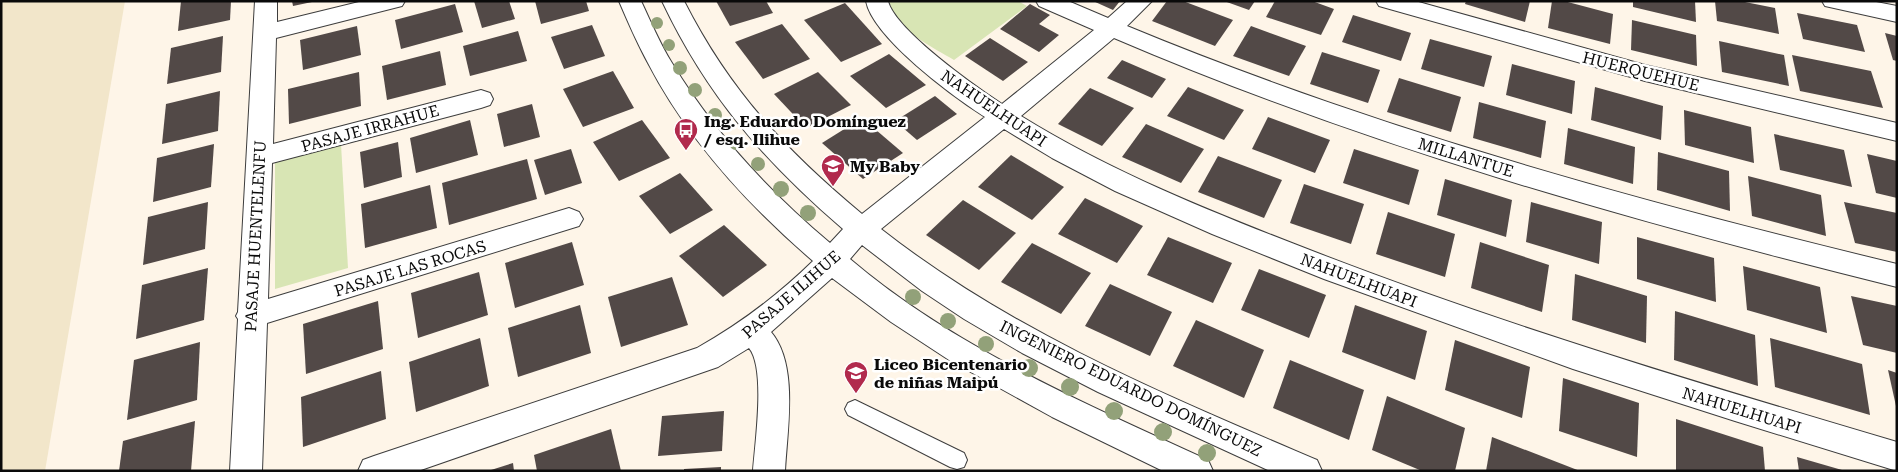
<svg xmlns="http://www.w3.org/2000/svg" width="1898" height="472" viewBox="0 0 1898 472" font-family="'Roboto Serif',serif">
	<rect width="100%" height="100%" fill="#fef5e8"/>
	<path fill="#f2e6ca" d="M1 1H125L45 471H1Z"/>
	<g fill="#d8e5b4">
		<path d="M890 1H1018L1027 6 954 60C936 49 888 26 890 1Z"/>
		<path d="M341 144 348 268 275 289V161Z"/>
	</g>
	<g fill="#524947">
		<path d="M181 1H231L230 20 178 31Z"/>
		<path d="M292 1H311L312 2 293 6Z"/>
		<path d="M474 1H509L515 19 482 28Z"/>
		<path d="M535 1H586L589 11 541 24Z"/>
		<path d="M716 1H766L773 13 730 26Z"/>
		<path d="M1093 1H1120L1113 10Z"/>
		<path d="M1167 1H1183L1233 20 1215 46 1152 21Z"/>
		<path d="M1224 1H1255L1249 10Z"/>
		<path d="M1275 1H1312L1334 9 1321 35 1266 17Z"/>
		<path d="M1466 1H1530L1525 22 1465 4Z"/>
		<path d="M1552 1H1564L1613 14 1610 44 1548 28Z"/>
		<path d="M1633 1H1695L1696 22 1633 7Z"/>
		<path d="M1715 1H1740L1775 8 1779 34 1717 21Z"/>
		<path d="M845 3 882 44 841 62 804 20Z"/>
		<path d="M455 4 463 32 401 49 395 20Z"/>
		<path d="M1030 4 1050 15 1039 24 1059 35 1039 52 1000 29Z"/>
		<path d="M1797 13 1857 25 1865 52 1803 39Z"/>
		<path d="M1353 15 1411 33 1401 61 1342 42Z"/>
		<path d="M1632 20 1696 35 1697 66 1631 50Z"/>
		<path d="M782 24 810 59 763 79 735 42Z"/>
		<path d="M592 25 605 56 564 69 551 37Z"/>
		<path d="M357 26 361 55 303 70 300 40Z"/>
		<path d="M1251 26 1306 46 1289 76 1233 56Z"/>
		<path d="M518 31 527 61 470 76 463 46Z"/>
		<path d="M1885 33 1897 36V61L1893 60Z"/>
		<path d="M223 36 221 72 167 84 171 48Z"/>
		<path d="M990 38 1028 62 1003 81 965 56Z"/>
		<path d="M1430 39 1492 56 1484 87 1421 69Z"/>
		<path d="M1719 41 1784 55 1789 86 1722 72Z"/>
		<path d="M440 51 446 85 387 100 382 66Z"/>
		<path d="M1322 52 1380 70 1368 103 1310 84Z"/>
		<path d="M889 54 926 85 886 108 850 76Z"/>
		<path d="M1792 55 1871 71 1883 108 1800 91Z"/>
		<path d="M1122 60 1166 79 1152 98 1107 78Z"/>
		<path d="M1512 64 1575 81 1572 114 1506 95Z"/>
		<path d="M613 71 634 108 583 127 563 89Z"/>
		<path d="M359 72 361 106 289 124 288 89Z"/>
		<path d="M818 72 851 105 806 128 774 94Z"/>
		<path d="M1399 78 1461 97 1451 132 1387 112Z"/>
		<path d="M1188 87 1244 110 1224 140 1167 116Z"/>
		<path d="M1595 87 1663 106 1661 140 1591 120Z"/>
		<path d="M1090 88 1134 108 1102 146 1058 124Z"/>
		<path d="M220 91 218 131 162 144 166 104Z"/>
		<path d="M935 96 957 114 917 140 895 121Z"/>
		<path d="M1479 102 1546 121 1541 158 1473 138Z"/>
		<path d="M532 104 540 137 504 147 497 114Z"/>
		<path d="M1684 110 1751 127 1754 163 1685 145Z"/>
		<path d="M1268 117 1330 140 1315 173 1252 149Z"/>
		<path d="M862 118 903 153 863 179 822 143Z"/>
		<path d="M470 120 478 155 416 173 410 138Z"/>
		<path d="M642 120 670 158 619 181 593 142Z"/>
		<path d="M1146 124 1204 149 1181 183 1122 157Z"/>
		<path d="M1568 128 1635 147 1633 184 1564 164Z"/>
		<path d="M1774 134 1844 150 1852 187 1780 170Z"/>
		<path d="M398 142 402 177 364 188 360 152Z"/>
		<path d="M214 144 211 187 153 202 157 158Z"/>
		<path d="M571 149 582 183 545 195 534 160Z"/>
		<path d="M1354 149 1419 170 1409 205 1343 183Z"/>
		<path d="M1658 152 1729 171 1730 211 1657 190Z"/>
		<path d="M1867 154 1897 161V198L1876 193Z"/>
		<path d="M1011 155 1064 187 1032 220 978 187Z"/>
		<path d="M1218 156 1282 180 1264 218 1198 192Z"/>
		<path d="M527 159 537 199 449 225 442 183Z"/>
		<path d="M680 173 713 210 670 234 639 196Z"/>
		<path d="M1748 176 1821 195 1826 236 1752 216Z"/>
		<path d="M1445 179 1512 200 1506 237 1437 215Z"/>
		<path d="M1304 184 1364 204 1351 244 1290 223Z"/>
		<path d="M430 185 437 228 365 248 361 204Z"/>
		<path d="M1085 198 1143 226 1117 263 1058 234Z"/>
		<path d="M963 200 1016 233 979 270 926 235Z"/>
		<path d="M208 202 205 249 143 265 148 217Z"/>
		<path d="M1531 202 1602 222 1599 264 1526 242Z"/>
		<path d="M1844 202 1897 213V252L1855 243Z"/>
		<path d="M1388 212 1455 234 1445 277 1376 254Z"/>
		<path d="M724 225 767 265 723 297 679 256Z"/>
		<path d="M1168 237 1232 263 1213 303 1147 275Z"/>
		<path d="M1637 237 1714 258 1716 302 1637 279Z"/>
		<path d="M572 242 584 285 515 308 505 263Z"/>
		<path d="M1480 242 1549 265 1542 312 1471 288Z"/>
		<path d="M1032 243 1091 273 1061 314 1001 282Z"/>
		<path d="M1743 266 1820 287 1827 333 1747 310Z"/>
		<path d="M208 268 204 320 136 339 142 285Z"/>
		<path d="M1259 269 1326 295 1309 338 1241 310Z"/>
		<path d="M479 272 488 315 418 338 411 293Z"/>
		<path d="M1575 274 1647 296 1646 343 1572 320Z"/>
		<path d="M672 277 688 325 621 347 608 297Z"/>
		<path d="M1110 284 1172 312 1150 356 1085 326Z"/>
		<path d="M1851 296 1897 306V353L1863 345Z"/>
		<path d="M378 301 383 349 306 374 303 324Z"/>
		<path d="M580 305 591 353 518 377 508 328Z"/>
		<path d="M1355 305 1427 331 1415 380 1342 352Z"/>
		<path d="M1675 311 1755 335 1758 386 1674 360Z"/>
		<path d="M1196 320 1264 350 1244 398 1173 366Z"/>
		<path d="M480 338 489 386 416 412 409 362Z"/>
		<path d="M1770 338 1862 364 1870 415 1775 387Z"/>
		<path d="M1455 340 1530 367 1522 418 1445 390Z"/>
		<path d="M200 342 197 400 127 420 134 360Z"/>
		<path d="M1290 360 1364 390 1349 440 1273 408Z"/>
		<path d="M1888 370 1897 373V405L1896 406Z"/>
		<path d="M381 371 386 419 303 447 301 397Z"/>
		<path d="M1563 378 1639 403 1637 457 1559 431Z"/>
		<path d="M1387 396 1465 428 1455 471H1422L1372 450Z"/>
		<path d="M724 411 722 451 658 456 662 416Z"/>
		<path d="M1676 419 1763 447 1765 471H1676Z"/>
		<path d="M195 421 191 471H119L123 441Z"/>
		<path d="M611 429 621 471H537L534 455Z"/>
		<path d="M1492 437 1580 471H1486Z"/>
		<path d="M1797 457 1842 470V471H1799Z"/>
		<path d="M513 463 514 471H491V470Z"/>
		<path d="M721 467V471H684V469Z"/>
	</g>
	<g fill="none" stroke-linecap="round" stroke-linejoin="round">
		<g stroke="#3d3d3d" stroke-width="2">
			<path id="service" d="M855 400 964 453 967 460 964 467 957 469 950 467 848 415 845 409 848 403Z"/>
		</g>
		<g stroke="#3d3d3d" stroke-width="2">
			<g id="minor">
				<path d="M255 1H277V22L363 1H405L402 6 276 38 273 144 481 90 490 93 493 99 490 105 481 108 272 163 268 299 569 208 579 212 583 219 579 226 267 323 262 471H230L238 319 236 316 238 312Z"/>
				<path d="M619 1H641C651 22 660 44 672 63 714 132 768 191 830 243L843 229C764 161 707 96 662 1H684C729 90 786 151 862 214L985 117C954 97 873 38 866 1H888C895 30 976 87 1002 104L1094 30 1039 6 1036 1H1068L1108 18 1127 1H1152L1127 26C1376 129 1636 201 1897 264V287C1631 221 1366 146 1114 38L1021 116C1113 173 1214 213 1315 252 1506 326 1701 384 1897 442V471L1735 421 1573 369 1324 279 1212 234 1115 191 1052 158 1004 129 881 229C1012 332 1165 395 1317 460L1322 471H1270L1098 392 1022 353 964 319 922 291 862 245 850 259C953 347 1086 404 1208 460L1213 471H1163L1052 417 949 360 891 322 832 278 771 332C799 365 787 430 785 471H753C755 443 766 368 749 348L718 367 418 471H358L363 460 374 456 697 348C740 324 778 295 813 261 748 205 688 140 648 63 637 43 628 22 619 1Z"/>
				<path d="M1376 1H1415L1645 65 1897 123V141L1645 81 1379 6Z"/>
				<path d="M1822 1H1871L1897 6V22L1825 6Z"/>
			</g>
		</g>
		<use href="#service" fill="#fff" fill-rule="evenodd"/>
		<use href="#minor" fill="#fff" fill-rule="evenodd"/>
	</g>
	<g fill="#92a179">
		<circle cx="657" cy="23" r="6"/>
		<circle cx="669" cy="45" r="6"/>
		<circle cx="680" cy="68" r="7"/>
		<circle cx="695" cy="90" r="7"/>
		<circle cx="715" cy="115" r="7"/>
		<circle cx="736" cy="143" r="7"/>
		<circle cx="758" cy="164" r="7"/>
		<circle cx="781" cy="189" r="8"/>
		<circle cx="808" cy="213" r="8"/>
		<circle cx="913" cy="297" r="8"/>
		<circle cx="948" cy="321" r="8"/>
		<circle cx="986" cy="344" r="8"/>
		<circle cx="1029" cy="368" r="9"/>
		<circle cx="1070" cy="387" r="9"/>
		<circle cx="1114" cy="411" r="9"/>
		<circle cx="1163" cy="432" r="9"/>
		<circle cx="1207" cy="453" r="9"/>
	</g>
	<defs>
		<g id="bus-pin" transform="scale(1.25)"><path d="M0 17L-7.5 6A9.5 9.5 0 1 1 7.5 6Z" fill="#b12a4d" stroke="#fff"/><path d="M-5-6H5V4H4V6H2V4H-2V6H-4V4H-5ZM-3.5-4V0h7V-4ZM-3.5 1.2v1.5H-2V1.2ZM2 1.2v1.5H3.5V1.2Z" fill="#fff"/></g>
		<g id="school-pin" transform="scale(1.25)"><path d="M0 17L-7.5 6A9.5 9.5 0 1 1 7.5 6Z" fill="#b12a4d" stroke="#fff"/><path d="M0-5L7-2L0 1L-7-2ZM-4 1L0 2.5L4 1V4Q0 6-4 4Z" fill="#fff"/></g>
	</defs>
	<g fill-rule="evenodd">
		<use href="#bus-pin" x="686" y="130"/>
		<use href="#school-pin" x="833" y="166"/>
		<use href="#school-pin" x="856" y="373"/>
	</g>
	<g text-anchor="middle" stroke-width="5" stroke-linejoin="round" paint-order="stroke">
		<g font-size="16" fill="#0a0a0a" stroke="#fff">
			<text transform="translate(1641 71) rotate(14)" y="6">HUERQUEHUE</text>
			<text transform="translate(994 108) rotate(34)" y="6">NAHUELHUAPI</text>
			<text transform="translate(370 128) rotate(-15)" y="6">PASAJE IRRAHUE</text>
			<text transform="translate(1466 157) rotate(17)" y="6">MILLANTUE</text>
			<text transform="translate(255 236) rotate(-87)" y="6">PASAJE HUENTELENFU</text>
			<text transform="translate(410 268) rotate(-17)" y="6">PASAJE LAS ROCAS</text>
			<text transform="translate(1359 280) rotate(21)" y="6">NAHUELHUAPI</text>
			<text transform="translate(791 294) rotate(-41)" y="6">PASAJE ILIHUE</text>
			<text transform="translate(1131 388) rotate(26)" y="6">INGENIERO EDUARDO DOMÍNGUEZ</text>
			<text transform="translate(1742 410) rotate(17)" y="6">NAHUELHUAPI</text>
		</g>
		<g font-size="16" font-weight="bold" fill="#0a0a0a" stroke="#fff" text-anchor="start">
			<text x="704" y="127">Ing. Eduardo Domínguez<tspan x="704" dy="18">/ esq. Ilihue</tspan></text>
			<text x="850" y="172">My Baby</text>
			<text x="874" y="370">Liceo Bicentenario<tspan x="874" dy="18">de niñas Maipú</tspan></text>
		</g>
	</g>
	<rect width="1898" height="472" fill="none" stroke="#0a0a0a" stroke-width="5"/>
</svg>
